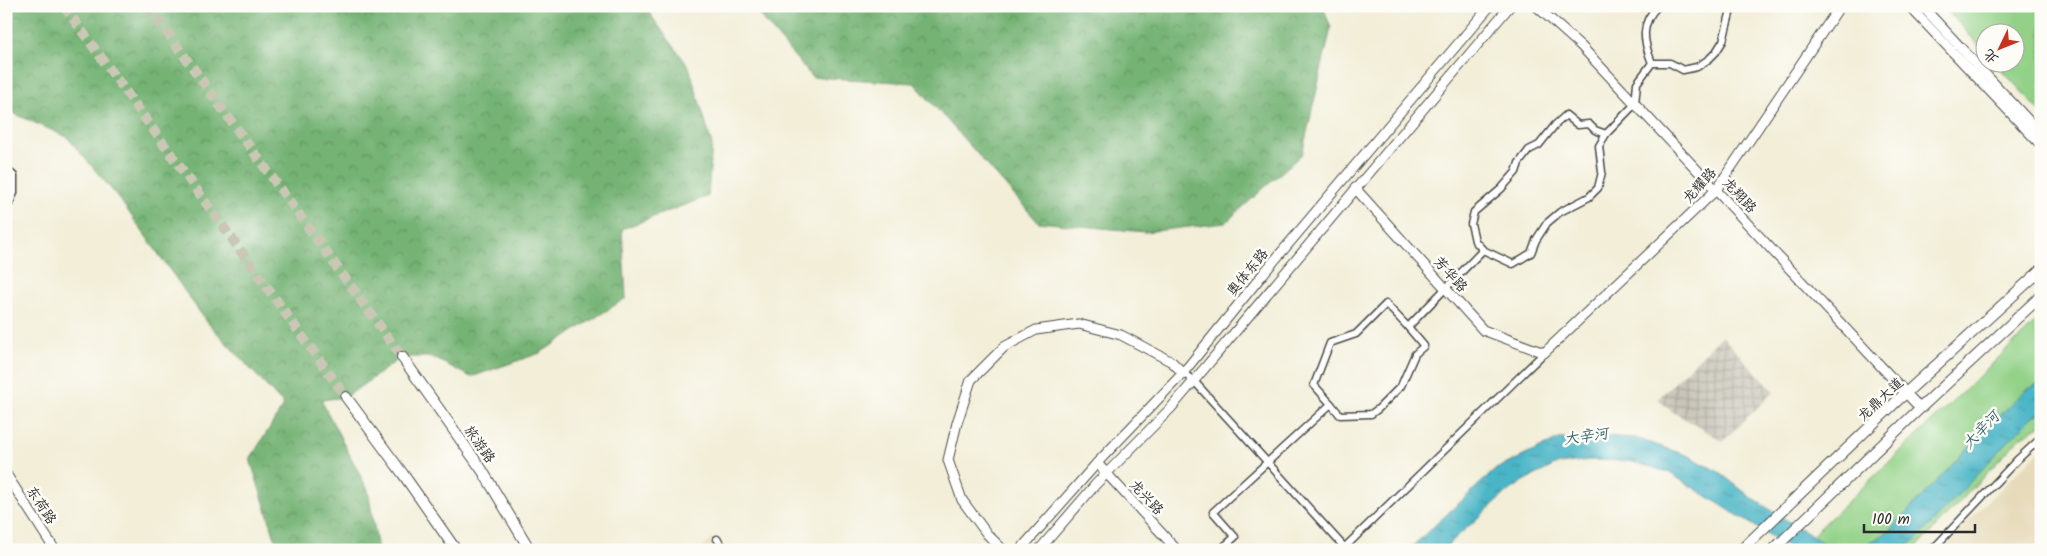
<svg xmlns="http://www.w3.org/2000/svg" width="2047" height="556" viewBox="0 0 2047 556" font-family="Kalam,'LXGW WenKai TC',sans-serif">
	<defs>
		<pattern id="industrial-grid" width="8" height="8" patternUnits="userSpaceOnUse" patternTransform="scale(1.25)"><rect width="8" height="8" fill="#c8c4b8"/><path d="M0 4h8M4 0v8" fill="none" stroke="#a39f96"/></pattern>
		<pattern id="forest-crowns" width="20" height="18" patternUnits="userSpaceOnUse" patternTransform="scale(1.25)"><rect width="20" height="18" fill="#75b374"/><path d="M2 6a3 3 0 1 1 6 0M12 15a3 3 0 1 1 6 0" fill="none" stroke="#60925f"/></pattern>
		<pattern id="water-ripples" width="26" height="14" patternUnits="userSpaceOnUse" patternTransform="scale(1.25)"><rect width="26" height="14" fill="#49b5c6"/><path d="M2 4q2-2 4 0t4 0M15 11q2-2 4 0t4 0" fill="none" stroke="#3d93a1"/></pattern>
	</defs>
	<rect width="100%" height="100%" fill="#fdfcf7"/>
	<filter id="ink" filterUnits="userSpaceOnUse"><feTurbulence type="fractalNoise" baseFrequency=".02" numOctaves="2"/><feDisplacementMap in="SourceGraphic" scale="10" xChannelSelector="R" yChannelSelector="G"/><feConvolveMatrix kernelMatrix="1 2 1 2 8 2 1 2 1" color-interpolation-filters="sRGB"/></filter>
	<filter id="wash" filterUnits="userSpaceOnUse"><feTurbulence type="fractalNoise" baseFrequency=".0096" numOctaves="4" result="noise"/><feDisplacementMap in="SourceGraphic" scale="20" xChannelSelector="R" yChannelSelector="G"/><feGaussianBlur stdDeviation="1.12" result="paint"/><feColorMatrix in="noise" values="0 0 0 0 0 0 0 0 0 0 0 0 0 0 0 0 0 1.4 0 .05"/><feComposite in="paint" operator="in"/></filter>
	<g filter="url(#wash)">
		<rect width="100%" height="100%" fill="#f2eed8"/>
		<g fill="#e6daba">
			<path d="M2041 450V550H1940L1992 497Z"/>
			<path d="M712 539 722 550H699Z"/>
		</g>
		<path fill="url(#industrial-grid)" d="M1722 336 1774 392 1723 441 1671 411 1658 399Z"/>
		<g fill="#92d187" stroke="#5e7e59">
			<path d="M1943 6H2041V112L1995 63 2014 62V32H1984V51Z"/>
			<path d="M2041 317V425L2020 438 1917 547 1914 550H1797Z"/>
		</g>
		<g fill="url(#forest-crowns)" stroke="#506f50">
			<path d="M6 6H644L689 67 712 144 708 196 622 229 626 298 540 353 471 377 432 357H402L346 397 321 400 368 490 378 550H279L250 459 284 405 206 321 118 197 67 137 6 110Z"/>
			<path d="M751 6H1323L1331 28 1302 154 1225 223 1145 232 1038 222 914 83 812 77Z"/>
		</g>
		<path fill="url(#water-ripples)" stroke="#3a7078" d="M2041 383V412L2034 416 2002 448 1915 541 1899 550H1793L1668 472 1629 461 1588 460 1555 465 1524 481 1505 494 1442 550H1408L1496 469 1559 439 1607 436 1636 438 1689 456 1719 472 1752 498 1823 543 1860 548 1888 532 1987 428 2026 390Z"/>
	</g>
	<g filter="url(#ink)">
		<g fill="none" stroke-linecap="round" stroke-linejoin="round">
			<g stroke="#cac7b5" stroke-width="10" stroke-dasharray="10 5" stroke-linecap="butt">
				<path d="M64 6 346 397"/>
				<path d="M148 6 402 357"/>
			</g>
			<g stroke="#494845" stroke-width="9">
				<g id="minor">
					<path d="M1652 63C1643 41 1640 23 1658 6"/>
					<path d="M6 169 14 176V193L6 211"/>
					<path d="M1483 250 1475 241 1473 232 1471 224 1474 212 1501 189 1516 172 1519 163 1529 150 1539 145 1555 125 1566 115 1578 125 1589 124 1595 130 1606 134"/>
					<path d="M1183 373 1194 381 1345 548"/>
					<path d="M1331 404 1340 415 1371 414 1378 409 1401 386 1415 354 1424 346 1408 327"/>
					<path d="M717 539 726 550"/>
					<path d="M1220 550 1235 537 1213 512 1331 404 1314 385 1330 343 1356 334 1386 304 1408 327 1483 250 1513 264 1531 253 1536 240 1547 223 1560 212 1589 197 1598 188 1602 172 1599 146 1606 134 1635 104 1637 83 1652 63H1670L1683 70 1697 67 1709 59 1716 52 1723 41 1732 6"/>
					<path d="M1342 550 1544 353"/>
					<path d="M1932 550 2017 460 2041 438"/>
				</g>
			</g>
			<g stroke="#494845" stroke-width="11">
				<g id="tertiary">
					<path d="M1536 6 1581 46 1920 408"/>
					<path d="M1355 188 1483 330 1544 353 1716 190 1840 6"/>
					<path d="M1097 463 1177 550"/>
					<path d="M6 474 55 550"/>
					<path d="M1003 550 987 534 962 500 948 460 957 423 971 380 1004 347 1036 330 1079 324 1121 335 1172 362 1183 373"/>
				</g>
			</g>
			<g stroke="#494845" stroke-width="11">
				<g id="secondary">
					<path d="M1909 6 2041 145"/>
					<path d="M1922 6 2041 134"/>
					<path d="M1020 550 1097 463 1183 373 1263 274 1490 6"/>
					<path d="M1039 550 1096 484 1171 408 1510 6"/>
				</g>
			</g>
			<g stroke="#494845" stroke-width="12">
				<g id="primary">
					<path d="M402 357 482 470 530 550"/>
					<path d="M346 397 403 474 456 550"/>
					<path d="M1741 550 1898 400 2041 270"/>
					<path d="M1773 550 1914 414 2041 296"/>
				</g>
			</g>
			<use href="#minor" stroke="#fff" stroke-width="6"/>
			<use href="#tertiary" stroke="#fff" stroke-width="9"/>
			<use href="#secondary" stroke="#fff" stroke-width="9"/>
			<use href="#primary" stroke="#fff" stroke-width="10"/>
		</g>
	</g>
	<g text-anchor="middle" stroke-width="5" stroke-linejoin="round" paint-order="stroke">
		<g font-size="14" fill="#2b2b2b" stroke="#fdfcf7">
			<text transform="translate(1699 185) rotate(-48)" y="5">龙耀路</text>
			<text transform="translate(1740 195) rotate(47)" y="5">龙翔路</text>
			<text transform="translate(1247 272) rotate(-51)" y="5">奥体东路</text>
			<text transform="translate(1451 274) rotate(48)" y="5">芳华路</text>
			<text transform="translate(1880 399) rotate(-43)" y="5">龙鼎大道</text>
			<text transform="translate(480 444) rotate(55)" y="5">旅游路</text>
			<text transform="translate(1147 497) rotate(47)" y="5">龙兴路</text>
			<text transform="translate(42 505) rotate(57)" y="5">东荷路</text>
		</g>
		<g font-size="15" font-style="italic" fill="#376269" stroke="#fdfcf7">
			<text transform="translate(1981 430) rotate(-46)" y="5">大辛河</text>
			<text transform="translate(1586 436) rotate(-8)" y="5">大辛河</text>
		</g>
	</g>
	<rect width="2047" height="556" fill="none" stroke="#fdfcf7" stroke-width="25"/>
	<g transform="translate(2000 48) rotate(227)"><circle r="24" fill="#fdfcf7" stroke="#a9a8a5"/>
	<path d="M0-4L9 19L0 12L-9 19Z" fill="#c8321e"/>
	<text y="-8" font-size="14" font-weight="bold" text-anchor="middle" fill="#2b2b2b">北</text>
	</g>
	<path d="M1864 524v8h111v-8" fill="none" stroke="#2b2b2b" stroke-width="2.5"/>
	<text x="1872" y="524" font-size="15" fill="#2b2b2b" stroke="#fdfcf7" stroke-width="4" paint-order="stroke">100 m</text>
</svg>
